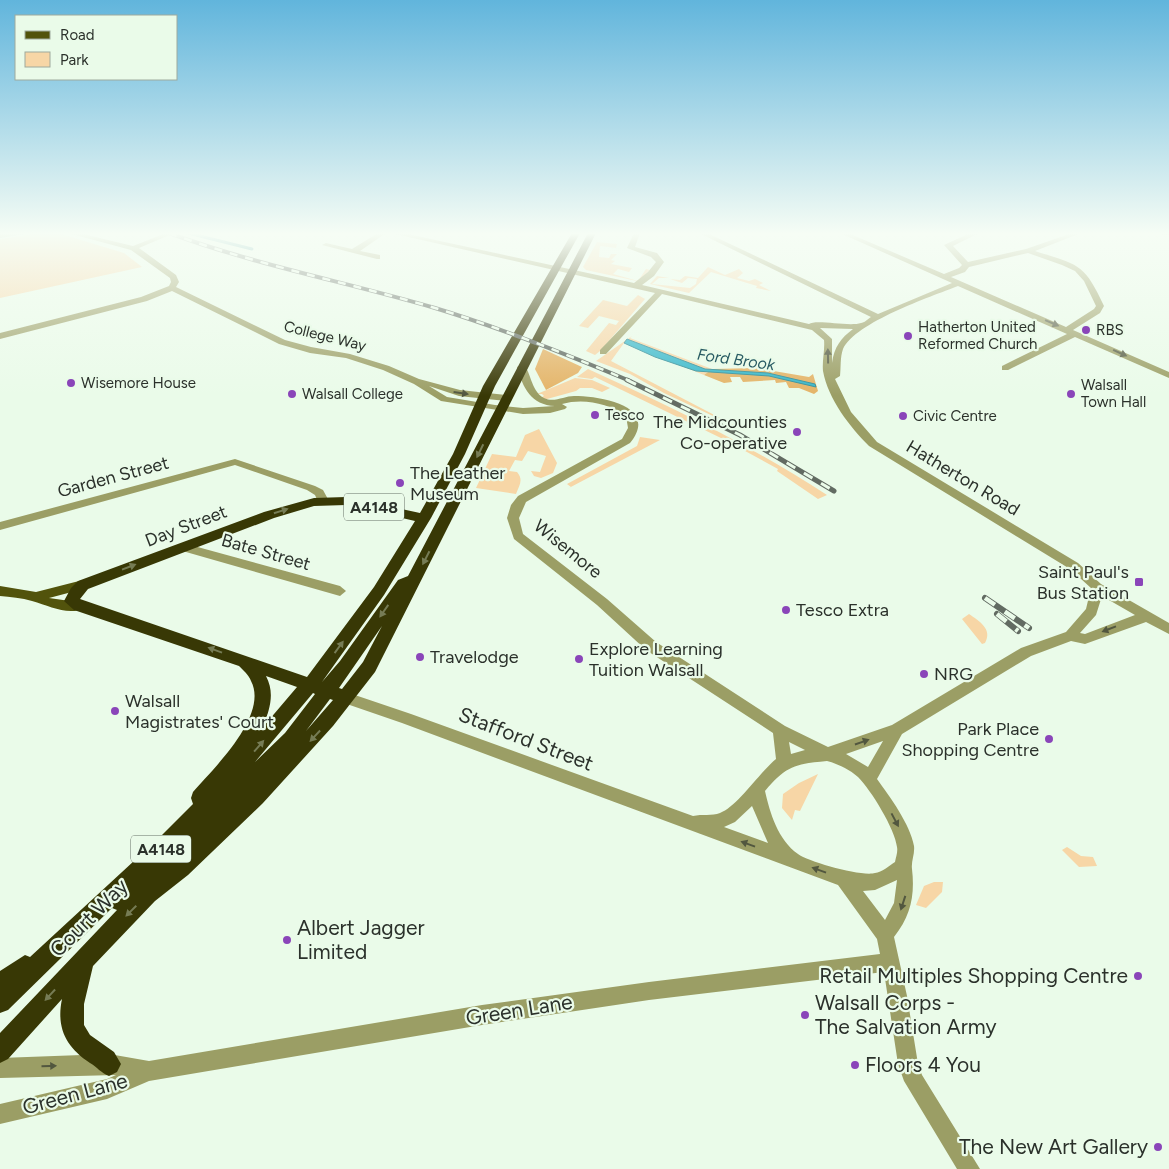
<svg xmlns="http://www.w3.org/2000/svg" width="1169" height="1169" viewBox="0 0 1169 1169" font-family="Figtree,sans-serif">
	<rect width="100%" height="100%" fill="#eafbe9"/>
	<g fill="#f7d6a6">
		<path d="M40 233H58L124 253 142 267 0 298V239Z"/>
		<path d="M597 242 617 244 616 248 625 249 600 246 599 257 609 258 611 254H617L611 260 615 261 611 264 632 268 629 272 618 269 613 274 638 281 646 269 650 270 639 280 637 281 586 270 583 267Z"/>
		<path d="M708 267 725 275 739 269 743 273 737 278 749 281 755 279 763 283 759 285 771 291 756 288 757 286 711 272 689 293 650 284 657 276 669 278H659L652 284 690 288 696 284 697 279 688 278 682 283 670 279 680 280 685 276 698 278Z"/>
		<path d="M638 295 645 299 600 351 595 355 586 351 609 323 616 325 619 321 599 316 588 328 579 326 603 300 627 306Z"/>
		<path d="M632 336 630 338 712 369 704 375 624 343 611 361 745 431 664 393 630 374 596 361Z"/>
		<path d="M588 369C670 406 752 446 827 495L818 499 777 471 778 469 723 439 595 377 592 379 577 377Z"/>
		<path d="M575 378 592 380 610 388 602 392 592 388H580L576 391 547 399 540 398 544 396 542 394H537Z"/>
		<path d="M539 429 557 463 553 473 541 478 534 476 531 471 540 472 546 456 528 451 522 461 515 460 509 471 517 472C524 480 519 486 516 494L476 488 492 454 516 457 525 435Z"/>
		<path d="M640 437 660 440 567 489 571 487 567 484 637 446Z"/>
		<path d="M969 614C979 621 993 629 985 643L982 644 962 619Z"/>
		<path d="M818 774 800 811 795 810 792 820 782 808 783 794 799 783Z"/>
		<path d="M1067 847 1081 856 1093 857 1097 866 1079 867 1062 850Z"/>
		<path d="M934 882H943L942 892 926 908 916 905 924 886Z"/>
	</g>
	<g fill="#e4b366">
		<path d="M543 349 582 367 578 373 546 390 535 369Z"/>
		<path d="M756 368 809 377 813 374 818 391 814 394 799 388H789L786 382 776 383 775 380 743 382 740 377H730L732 382 724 383 704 375 712 369Z"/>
	</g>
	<path fill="#36b7ca" stroke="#338f9a" d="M627 339 705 369 768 373 815 384 816 387 769 376 696 371 655 357 624 343Z"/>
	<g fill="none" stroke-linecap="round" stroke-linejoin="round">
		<path stroke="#338f9a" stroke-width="3" d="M188 233 252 249"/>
		<g fill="#9b9e65" fill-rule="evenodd">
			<path d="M11 233H30L0 238V234Z"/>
			<path d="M68 233H79L133 246 166 233H174L139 248 176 275 179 282 176 287 285 340 311 347 350 354 389 366 419 379 460 390 506 395 511 398 506 401 459 396 429 386 447 397 495 405 523 408 555 406C531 405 523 388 517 367L522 364C531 368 530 391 544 398 554 403 564 396 574 396 601 396 660 406 630 443L526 502 519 518 523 534 607 599 656 642 785 726 828 747 892 725 1021 648 1066 632 1086 609 1091 588 1070 569 869 446C850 427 828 399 823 371 822 361 825 350 824 340L812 330 662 294 606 354H600V350L655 293 391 233H403L634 283 648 272 656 262 651 257 627 248 634 233H640L635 247 657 253 664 262 654 276 642 285 809 324C816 319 849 327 861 323 864 323 868 319 871 317L699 233H707L878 314 952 283 840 233H848L944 274 959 268 962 265 944 245 970 233H979L953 246 968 262 1026 249 1072 233H1081L1035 251C1079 265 1084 263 1104 306L1100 313 1073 330 1169 372V378L1075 337 1008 370H1002V366L1067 334 958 286C930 297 856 322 843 349 840 357 841 368 840 376L835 379 851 412 877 442 1078 563 1101 584 1169 623V634L1146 622 1085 644 1071 641 1031 656 902 734 877 779C890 797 910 824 914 846 915 854 911 861 912 869 915 895 911 916 894 937L907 996 918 1064 922 1075 980 1169H957L904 1081 898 1064 884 972 649 1000 482 1025 149 1081 107 1099 0 1124V1104L107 1079 116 1075 0 1078V1058L109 1054 149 1061 482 1005 649 982 880 954 877 939 838 885 402 723 341 702 339 698 341 694 346 692 411 714 693 816C702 814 712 816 720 813 737 807 760 772 776 759L773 733 646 650 597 605 514 539 507 518 511 505 518 496 622 439 628 428 626 416C608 403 583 398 562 404L567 407 565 409 550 413 523 414 441 401 414 384 383 370 346 358 310 353 279 344 172 291 147 301 0 339V333L141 297 169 286 171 282 170 278 131 250ZM1028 253 1062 265 1075 271 1084 281 1096 306 1094 309 1066 327 951 277 965 272 969 267ZM820 328 853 329C841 338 834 347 832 363V339ZM1102 596 1135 615 1085 634 1080 633 1096 615ZM883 741 868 767 846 754ZM789 742 805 750 791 754ZM827 761C838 764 849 769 858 777 871 790 895 829 897 847 898 852 896 857 895 862 889 866 882 872 875 873 862 877 809 862 798 854 778 840 770 813 765 791 786 766 795 764 827 761ZM752 806 768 843 724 827 735 822ZM897 880 894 903 885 920 863 891 875 890Z"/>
			<path d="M378 233H386L360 251 380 255V259H377L322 245 326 243 352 249Z"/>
			<path d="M1162 233H1169V235H1163Z"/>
			<path d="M235 459 315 486 323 490 329 501 327 504H319L315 495 307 490 235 465 0 530V522Z"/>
			<path d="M183 543 340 586 346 591 340 596 179 550 177 547Z"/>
		</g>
		<path fill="#52530c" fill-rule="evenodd" d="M83 580 89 585 87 588 49 598 84 603 85 606 84 609C65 615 50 606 32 601 22 598 10 597 0 596V586L36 592Z"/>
		<path fill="#383805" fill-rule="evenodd" d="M572 233H580L495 386 465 454 431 518 384 595 322 682 340 661 398 580 408 576 588 233H596L375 672 333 726 263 803 188 875 155 901 93 966 84 1004V1025L90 1035 114 1052 121 1064 117 1072 109 1076C101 1073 97 1067 90 1063 66 1047 56 1028 62 999L8 1059 0 1063V1033L117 910 112 908 8 1010 0 1013V971L25 955 30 957 161 836 193 804 191 798 193 792C214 768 269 715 251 681 249 675 243 670 239 666L74 610 64 601 71 588 78 581 264 512 314 498 346 497 420 513 453 454 483 386ZM346 505 415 521 374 587 307 677 80 599 88 589 274 518 314 506ZM382 626 363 662 342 689 339 688ZM266 676 297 687 263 727C270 709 275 693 266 676ZM313 693 315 694 285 733 255 762ZM330 699 333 700 306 731Z"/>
		<g stroke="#626b62" stroke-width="4">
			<path id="rail-far2" d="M169 233C256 265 346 282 435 308 501 328 566 354 630 381"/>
		</g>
		<g stroke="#626b62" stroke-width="5">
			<path id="rail-far1" d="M627 380 740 435 834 491"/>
		</g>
		<g stroke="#626b62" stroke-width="6">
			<g id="rail">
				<path d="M985 598 1029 628"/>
				<path d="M997 614 1018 631"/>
			</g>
		</g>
		<use href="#rail-far2" stroke="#eafbe9" stroke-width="2.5" stroke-dasharray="8" stroke-linecap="butt"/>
		<use href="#rail-far1" stroke="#eafbe9" stroke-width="3" stroke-dasharray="10" stroke-linecap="butt"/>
		<use href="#rail" stroke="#eafbe9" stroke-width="4.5" stroke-dasharray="12" stroke-linecap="butt"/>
	</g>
	<defs><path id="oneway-solid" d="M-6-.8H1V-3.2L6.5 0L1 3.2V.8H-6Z" transform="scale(1.25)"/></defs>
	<g fill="#52573f">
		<use href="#oneway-solid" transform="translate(1052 323) rotate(23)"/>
		<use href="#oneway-solid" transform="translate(1120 353) rotate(24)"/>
		<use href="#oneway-solid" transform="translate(828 356) rotate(-91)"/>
		<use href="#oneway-solid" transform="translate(461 393) rotate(8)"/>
		<use href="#oneway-solid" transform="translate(1109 629) rotate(159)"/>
		<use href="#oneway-solid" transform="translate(862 742) rotate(-19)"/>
		<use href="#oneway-solid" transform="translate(895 820) rotate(62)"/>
		<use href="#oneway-solid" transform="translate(748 844) rotate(-160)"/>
		<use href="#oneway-solid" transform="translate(819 870) rotate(-160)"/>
		<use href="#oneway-solid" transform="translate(903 903) rotate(108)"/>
		<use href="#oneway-solid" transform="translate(49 1066) rotate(-2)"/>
	</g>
	<g fill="#767c55">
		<use href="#oneway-solid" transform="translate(480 451) rotate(116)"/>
		<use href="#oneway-solid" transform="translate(281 511) rotate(-18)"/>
		<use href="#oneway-solid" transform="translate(426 558) rotate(117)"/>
		<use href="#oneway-solid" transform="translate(129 567) rotate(-21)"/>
		<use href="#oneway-solid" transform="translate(384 611) rotate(125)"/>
		<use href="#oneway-solid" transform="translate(339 647) rotate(-54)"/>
		<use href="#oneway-solid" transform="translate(215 650) rotate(-160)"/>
		<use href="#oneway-solid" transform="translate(315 736) rotate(133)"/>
		<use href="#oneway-solid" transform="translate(259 746) rotate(-49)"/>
		<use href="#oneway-solid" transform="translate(131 911) rotate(135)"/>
		<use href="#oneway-solid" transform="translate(50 995) rotate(133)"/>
	</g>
	<linearGradient id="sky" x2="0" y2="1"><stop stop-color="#61b5dc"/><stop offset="0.59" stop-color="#f6fdf5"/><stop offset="1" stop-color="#f6fdf5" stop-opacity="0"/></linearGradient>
	<rect width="1169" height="396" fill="url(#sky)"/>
	<g fill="#8a45b9" stroke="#eafbe9" stroke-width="2">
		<circle cx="1086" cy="330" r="5"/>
		<circle cx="908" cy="336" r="5"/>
		<circle cx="71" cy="383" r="5"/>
		<circle cx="292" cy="394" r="5"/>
		<circle cx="1071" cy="394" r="5"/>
		<circle cx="595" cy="415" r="5"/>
		<circle cx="903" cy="416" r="5"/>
		<circle cx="797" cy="432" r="5"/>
		<circle cx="400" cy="483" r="5"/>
		<rect x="1134" y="577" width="10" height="10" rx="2.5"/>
		<circle cx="786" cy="610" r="5"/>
		<circle cx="420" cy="657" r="5"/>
		<circle cx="579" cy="659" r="5"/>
		<circle cx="924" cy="674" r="5"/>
		<circle cx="115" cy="711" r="5"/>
		<circle cx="1049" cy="739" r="5"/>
		<circle cx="287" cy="940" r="5"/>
		<circle cx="1138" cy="976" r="5"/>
		<circle cx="805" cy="1015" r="5"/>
		<circle cx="855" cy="1065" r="5"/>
		<circle cx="1158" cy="1147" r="5"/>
	</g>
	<g text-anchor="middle" stroke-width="4.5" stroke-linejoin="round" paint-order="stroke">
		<g font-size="15" fill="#2b312b" stroke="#eafbe9" text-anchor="start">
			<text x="918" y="332">Hatherton United<tspan x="918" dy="17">Reformed Church</tspan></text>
			<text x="1096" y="335">RBS</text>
			<text x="81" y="388">Wisemore House</text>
			<text x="1081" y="390">Walsall<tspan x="1081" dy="17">Town Hall</tspan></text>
			<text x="302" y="399">Walsall College</text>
			<text x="605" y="420">Tesco</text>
			<text x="913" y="421">Civic Centre</text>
		</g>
		<g font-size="15" fill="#2b312b" stroke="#eafbe9">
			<text transform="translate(325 336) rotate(14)" y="5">College Way</text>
		</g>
		<g font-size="16" font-style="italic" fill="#285b63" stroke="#eafbe9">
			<text transform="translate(736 359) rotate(8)" y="6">Ford Brook</text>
		</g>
		<g fill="#eafbe9" stroke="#646e64" stroke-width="1">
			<rect x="344" y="493.5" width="60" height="27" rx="4"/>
			<rect x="131" y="835.5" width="60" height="27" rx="4"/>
		</g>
		<g font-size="16" font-weight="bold" fill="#2b312b">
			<text x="374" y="513">A4148</text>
			<text x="161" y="855">A4148</text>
		</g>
		<g font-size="18" fill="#2b312b" stroke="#eafbe9" text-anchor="start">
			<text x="787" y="428" text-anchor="end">The Midcounties<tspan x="787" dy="21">Co-operative</tspan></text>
			<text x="410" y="479">The Leather<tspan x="410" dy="21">Museum</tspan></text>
			<text x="1129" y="578" text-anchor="end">Saint Paul's<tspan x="1129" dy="21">Bus Station</tspan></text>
			<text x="796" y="616">Tesco Extra</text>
			<text x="589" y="655">Explore Learning<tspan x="589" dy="21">Tuition Walsall</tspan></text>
			<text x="430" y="663">Travelodge</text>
			<text x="934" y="680">NRG</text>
			<text x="125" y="707">Walsall<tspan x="125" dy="21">Magistrates' Court</tspan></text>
			<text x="1039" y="735" text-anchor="end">Park Place<tspan x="1039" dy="21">Shopping Centre</tspan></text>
		</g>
		<g font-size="18" fill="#2b312b" stroke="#eafbe9">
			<text transform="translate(113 477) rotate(-15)" y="6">Garden Street</text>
			<text transform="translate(963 478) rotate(31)" y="6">Hatherton Road</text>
			<text transform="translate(186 526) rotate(-21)" y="6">Day Street</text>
			<text transform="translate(568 549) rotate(39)" y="6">Wisemore</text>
			<text transform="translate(266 552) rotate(16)" y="6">Bate Street</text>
		</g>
		<g font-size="21" fill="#2b312b" stroke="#eafbe9">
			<text transform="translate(526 739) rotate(21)" y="7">Stafford Street</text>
			<text transform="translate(89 918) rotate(-45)" y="7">Court Way</text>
			<text transform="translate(519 1010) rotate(-9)" y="7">Green Lane</text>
			<text transform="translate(75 1094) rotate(-15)" y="7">Green Lane</text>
		</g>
		<g font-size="21" fill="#2b312b" stroke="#eafbe9" text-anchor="start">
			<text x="297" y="935">Albert Jagger<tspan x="297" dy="24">Limited</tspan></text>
			<text x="1128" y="983" text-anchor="end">Retail Multiples Shopping Centre</text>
			<text x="815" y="1010">Walsall Corps -<tspan x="815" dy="24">The Salvation Army</tspan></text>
			<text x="865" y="1072">Floors 4 You</text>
			<text x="1148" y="1154" text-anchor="end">The New Art Gallery</text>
		</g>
	</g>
	<rect x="15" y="15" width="162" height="65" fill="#eafbe9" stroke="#9eaa9d"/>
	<rect x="25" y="31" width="25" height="8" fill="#52530c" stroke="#9eaa9d"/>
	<text x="60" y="40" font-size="15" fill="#2b312b">Road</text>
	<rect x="25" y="52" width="25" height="15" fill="#f7d6a6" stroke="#9eaa9d"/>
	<text x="60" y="65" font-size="15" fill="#2b312b">Park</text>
</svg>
